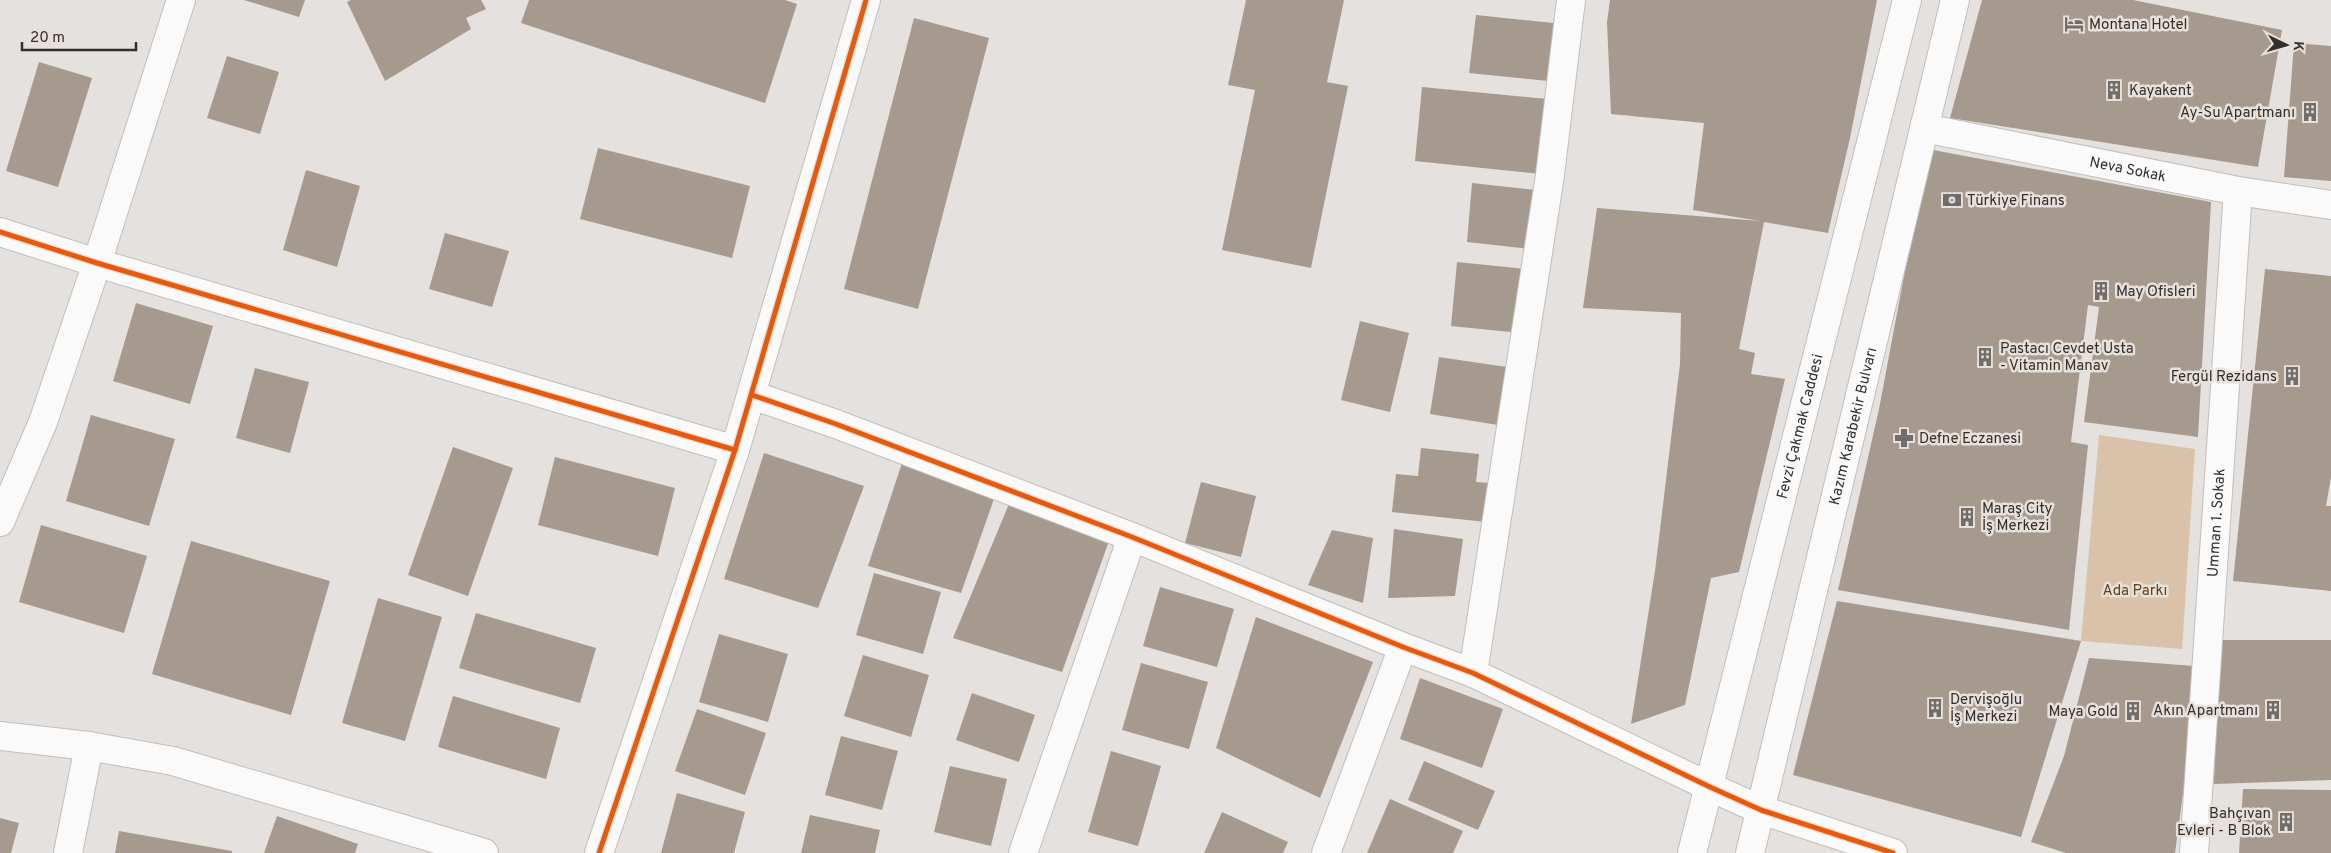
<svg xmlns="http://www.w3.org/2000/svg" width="2331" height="853" viewBox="0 0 2331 853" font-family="Overpass,sans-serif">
	<rect width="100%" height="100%" fill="#e5e1de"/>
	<path fill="#dac2aa" d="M2099 435 2195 449 2182 649 2081 641Z"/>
	<g fill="#a69a8e">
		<path d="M244 0H305L299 17Z"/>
		<path d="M351 0H481L486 9 466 18 471 29 385 81 347 2Z"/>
		<path d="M529 0H785L797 4 765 103 521 23Z"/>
		<path d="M1246 0H1344L1327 82 1348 86 1311 268 1222 250 1255 90 1228 85Z"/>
		<path d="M1610 0H1877L1850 138 1828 233 1764 222 1739 349 1755 353 1751 374 1785 379 1739 572 1711 578 1685 705 1631 724 1655 571 1680 364 1681 313 1583 308 1597 208 1760 221 1693 210 1704 123 1611 114 1607 22Z"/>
		<path d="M1982 0H2133L2282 30 2258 167 1950 118Z"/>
		<path d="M1476 15 1554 23 1548 81 1469 73Z"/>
		<path d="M914 18 989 38 918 309 844 289Z"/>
		<path d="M2294 43 2331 46V181L2284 177Z"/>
		<path d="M227 56 279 72 260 134 207 118Z"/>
		<path d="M39 62 92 78 58 187 6 171Z"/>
		<path d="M1422 87 1558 100 1550 175 1415 161Z"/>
		<path d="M598 148 750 186 732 258 580 219Z"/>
		<path d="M1933 150 2211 202 2198 437 2084 422 2099 307 2088 305 2071 442 2088 445 2069 630 1838 590 1879 409 1904 276Z"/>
		<path d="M306 170 360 186 337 267 283 250Z"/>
		<path d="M1472 183 1536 190 1530 249 1467 242Z"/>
		<path d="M445 233 509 251 492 307 429 289Z"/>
		<path d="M1457 262 1527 269 1520 333 1451 326Z"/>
		<path d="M2265 269 2331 276V477L2326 506H2331V591L2233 581Z"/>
		<path d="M136 303 213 326 190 404 113 381Z"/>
		<path d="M1360 321 1409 333 1390 412 1341 400Z"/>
		<path d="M1439 357 1513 368 1504 426 1430 414Z"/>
		<path d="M255 368 309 382 290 453 236 438Z"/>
		<path d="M91 415 175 439 149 526 66 501Z"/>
		<path d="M453 447 513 468 468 596 408 575Z"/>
		<path d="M1421 448 1479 454 1476 482 1490 483 1486 522 1392 512 1396 474 1418 476Z"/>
		<path d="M764 453 864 486 818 608 724 579Z"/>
		<path d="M555 457 675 488 658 556 538 525Z"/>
		<path d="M902 463 996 493 961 593 868 566Z"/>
		<path d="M1201 482 1256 496 1241 557 1185 543Z"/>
		<path d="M1009 504 1109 541 1062 672 953 638Z"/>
		<path d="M41 525 147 556 124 633 19 602Z"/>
		<path d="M1394 529 1463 539 1455 596 1388 598Z"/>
		<path d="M1332 530 1373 538 1363 603 1308 585Z"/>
		<path d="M191 541 330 581 291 715 152 674Z"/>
		<path d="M874 573 941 592 923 654 856 635Z"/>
		<path d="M1160 587 1234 609 1217 667 1143 646Z"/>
		<path d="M378 598 442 617 405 741 342 723Z"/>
		<path d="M1837 601 2081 641 2021 837 1793 775Z"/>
		<path d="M476 613 596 648 580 703 459 668Z"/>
		<path d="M1256 617 1373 662 1320 798 1216 748Z"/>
		<path d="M719 634 788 654 768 722 699 702Z"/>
		<path d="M2217 640H2331V780L2214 784Z"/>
		<path d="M863 655 929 675 911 737 844 716Z"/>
		<path d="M2089 658 2194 666 2187 764 2175 853H2066L2031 842 2064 756Z"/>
		<path d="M1141 663 1208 682 1189 749 1122 730Z"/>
		<path d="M1420 678 1503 709 1482 768 1400 739Z"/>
		<path d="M972 693 1035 715 1019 762 956 740Z"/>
		<path d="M453 696 560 728 546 779 438 747Z"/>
		<path d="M697 709 766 733 745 795 675 771Z"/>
		<path d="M841 736 898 751 882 810 825 795Z"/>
		<path d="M1111 751 1161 766 1138 846 1088 832Z"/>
		<path d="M1424 761 1495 791 1478 830 1408 800Z"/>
		<path d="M950 766 1007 779 991 846 934 832Z"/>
		<path d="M2243 789 2331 790V853H2239Z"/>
		<path d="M677 793 745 812 734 853H661Z"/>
		<path d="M1390 799 1463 831 1453 853H1367Z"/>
		<path d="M1222 812 1288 842 1283 853H1204Z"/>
		<path d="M810 815 880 830 875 853H801Z"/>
		<path d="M277 816 358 844 355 853H264Z"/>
		<path d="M0 818 19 823 11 853H0Z"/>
		<path d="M119 831 232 851V853H115Z"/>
	</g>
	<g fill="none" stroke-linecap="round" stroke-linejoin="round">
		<g stroke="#c1bebb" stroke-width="30">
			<g id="minor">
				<path id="s1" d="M1924 128 2238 191 2331 205"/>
				<path d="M0 232 97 263 735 450"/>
				<path d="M752 395 836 424 1132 537 1403 647 1473 673 1710 787 1761 810 1893 853"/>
				<path d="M0 522 43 422 97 263 181 0"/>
				<path d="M1473 673 1550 175 1571 0"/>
				<path d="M0 736 89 746 173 761 484 853"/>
				<path d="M68 853 89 746"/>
				<path d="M599 853 735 450 866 0"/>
				<path d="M1023 853 1132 537"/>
				<path d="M1326 853 1403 647"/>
				<path id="s2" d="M2194 853 2238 191"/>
			</g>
		</g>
		<g stroke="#c1bebb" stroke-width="30">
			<g id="secondary">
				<path id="s3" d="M1692 853 1907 0"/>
				<path id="s4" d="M1750 853 1955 0"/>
			</g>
		</g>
		<use href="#minor" stroke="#fbfafa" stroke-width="28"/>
		<use href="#secondary" stroke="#fbfafa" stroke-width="28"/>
		<g stroke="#e8e1db" stroke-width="8">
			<g id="cycleway">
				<path d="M0 232 97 263 735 450"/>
				<path d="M752 395 836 424 1132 537 1403 647 1473 673 1710 787 1761 810 1893 853"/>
				<path d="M599 853 735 450 866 0"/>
			</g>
		</g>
		<use href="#cycleway" stroke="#e8590c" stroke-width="5"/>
	</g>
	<defs>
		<g id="hotel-bare" transform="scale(1.5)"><path d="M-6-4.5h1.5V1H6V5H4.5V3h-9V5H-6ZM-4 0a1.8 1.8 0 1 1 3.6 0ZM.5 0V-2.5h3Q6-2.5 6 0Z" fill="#716d6b" stroke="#e8e1db" stroke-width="2.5" paint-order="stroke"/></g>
		<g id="building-bare" transform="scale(1.5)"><path d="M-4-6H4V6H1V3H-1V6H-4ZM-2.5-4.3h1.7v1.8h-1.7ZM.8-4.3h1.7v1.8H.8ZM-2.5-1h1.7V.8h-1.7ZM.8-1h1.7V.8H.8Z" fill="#716d6b" stroke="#e8e1db" stroke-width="2.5" paint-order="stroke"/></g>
		<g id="bank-bare" transform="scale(1.5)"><path d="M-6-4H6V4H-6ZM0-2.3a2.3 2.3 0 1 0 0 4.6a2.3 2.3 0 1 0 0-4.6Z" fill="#716d6b" stroke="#e8e1db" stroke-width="2.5" paint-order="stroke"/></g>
		<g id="pharmacy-bare" transform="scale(1.5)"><path d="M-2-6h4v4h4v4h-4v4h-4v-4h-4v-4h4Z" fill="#716d6b" stroke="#e8e1db" stroke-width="2.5" paint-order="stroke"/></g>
	</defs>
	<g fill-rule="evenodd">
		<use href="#hotel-bare" x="2074" y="24"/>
		<use href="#building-bare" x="2114" y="90"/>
		<use href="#building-bare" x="2310" y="112"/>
		<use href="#bank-bare" x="1952" y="200"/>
		<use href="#building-bare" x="2101" y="291"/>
		<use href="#building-bare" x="1985" y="357"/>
		<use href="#building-bare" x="2292" y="376"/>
		<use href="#pharmacy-bare" x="1904" y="438"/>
		<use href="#building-bare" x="1967" y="517"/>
		<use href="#building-bare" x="1935" y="708"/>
		<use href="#building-bare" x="2273" y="710"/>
		<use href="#building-bare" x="2133" y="711"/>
		<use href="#building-bare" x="2286" y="822"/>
	</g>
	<g text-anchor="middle" stroke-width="5" stroke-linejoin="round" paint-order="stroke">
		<g font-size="15" fill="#322f2d" stroke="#e8e1db" text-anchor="start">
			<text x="2089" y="29">Montana Hotel</text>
			<text x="2129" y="95">Kayakent</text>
			<text x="2295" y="117" text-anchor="end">Ay-Su Apartmanı</text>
			<text x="1967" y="205">Türkiye Finans</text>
			<text x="2116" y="296">May Ofisleri</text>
			<text x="2000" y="353">Pastacı Cevdet Usta<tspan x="2000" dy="17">- Vitamin Manav</tspan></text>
			<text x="2277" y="381" text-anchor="end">Fergül Rezidans</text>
			<text x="1919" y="443">Defne Eczanesi</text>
			<text x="1982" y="513">Maraş City<tspan x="1982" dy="17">İş Merkezi</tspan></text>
			<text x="1950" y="704">Dervişoğlu<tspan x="1950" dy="17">İş Merkezi</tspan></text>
			<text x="2258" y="715" text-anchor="end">Akın Apartmanı</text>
			<text x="2118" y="716" text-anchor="end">Maya Gold</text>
			<text x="2271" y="818" text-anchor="end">Bahçıvan<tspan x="2271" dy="17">Evleri - B Blok</tspan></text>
		</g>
		<g font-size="15" fill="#322f2d" stroke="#e8e1db">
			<text dy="5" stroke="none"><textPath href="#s1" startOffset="208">Neva Sokak</textPath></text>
			<text dy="5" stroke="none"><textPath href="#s3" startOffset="440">Fevzi Çakmak Caddesi</textPath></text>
			<text dy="5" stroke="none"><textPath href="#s4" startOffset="439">Kazım Karabekir Bulvarı</textPath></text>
			<text dy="5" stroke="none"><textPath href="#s2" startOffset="331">Umman 1. Sokak</textPath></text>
		</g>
		<g font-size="15" fill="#654016" stroke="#e8e1db">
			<text x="2135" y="595">Ada Parkı</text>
		</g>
	</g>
	<g transform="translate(2286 45) rotate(95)" stroke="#e8e1db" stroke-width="4" paint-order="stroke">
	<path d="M0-4L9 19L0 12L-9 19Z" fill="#322f2d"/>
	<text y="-8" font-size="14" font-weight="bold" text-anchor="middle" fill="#322f2d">K</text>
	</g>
	<path d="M22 42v8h114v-8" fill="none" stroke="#322f2d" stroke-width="2.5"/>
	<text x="30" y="42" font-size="15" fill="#322f2d" stroke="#e8e1db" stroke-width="4" paint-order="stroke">20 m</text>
</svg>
